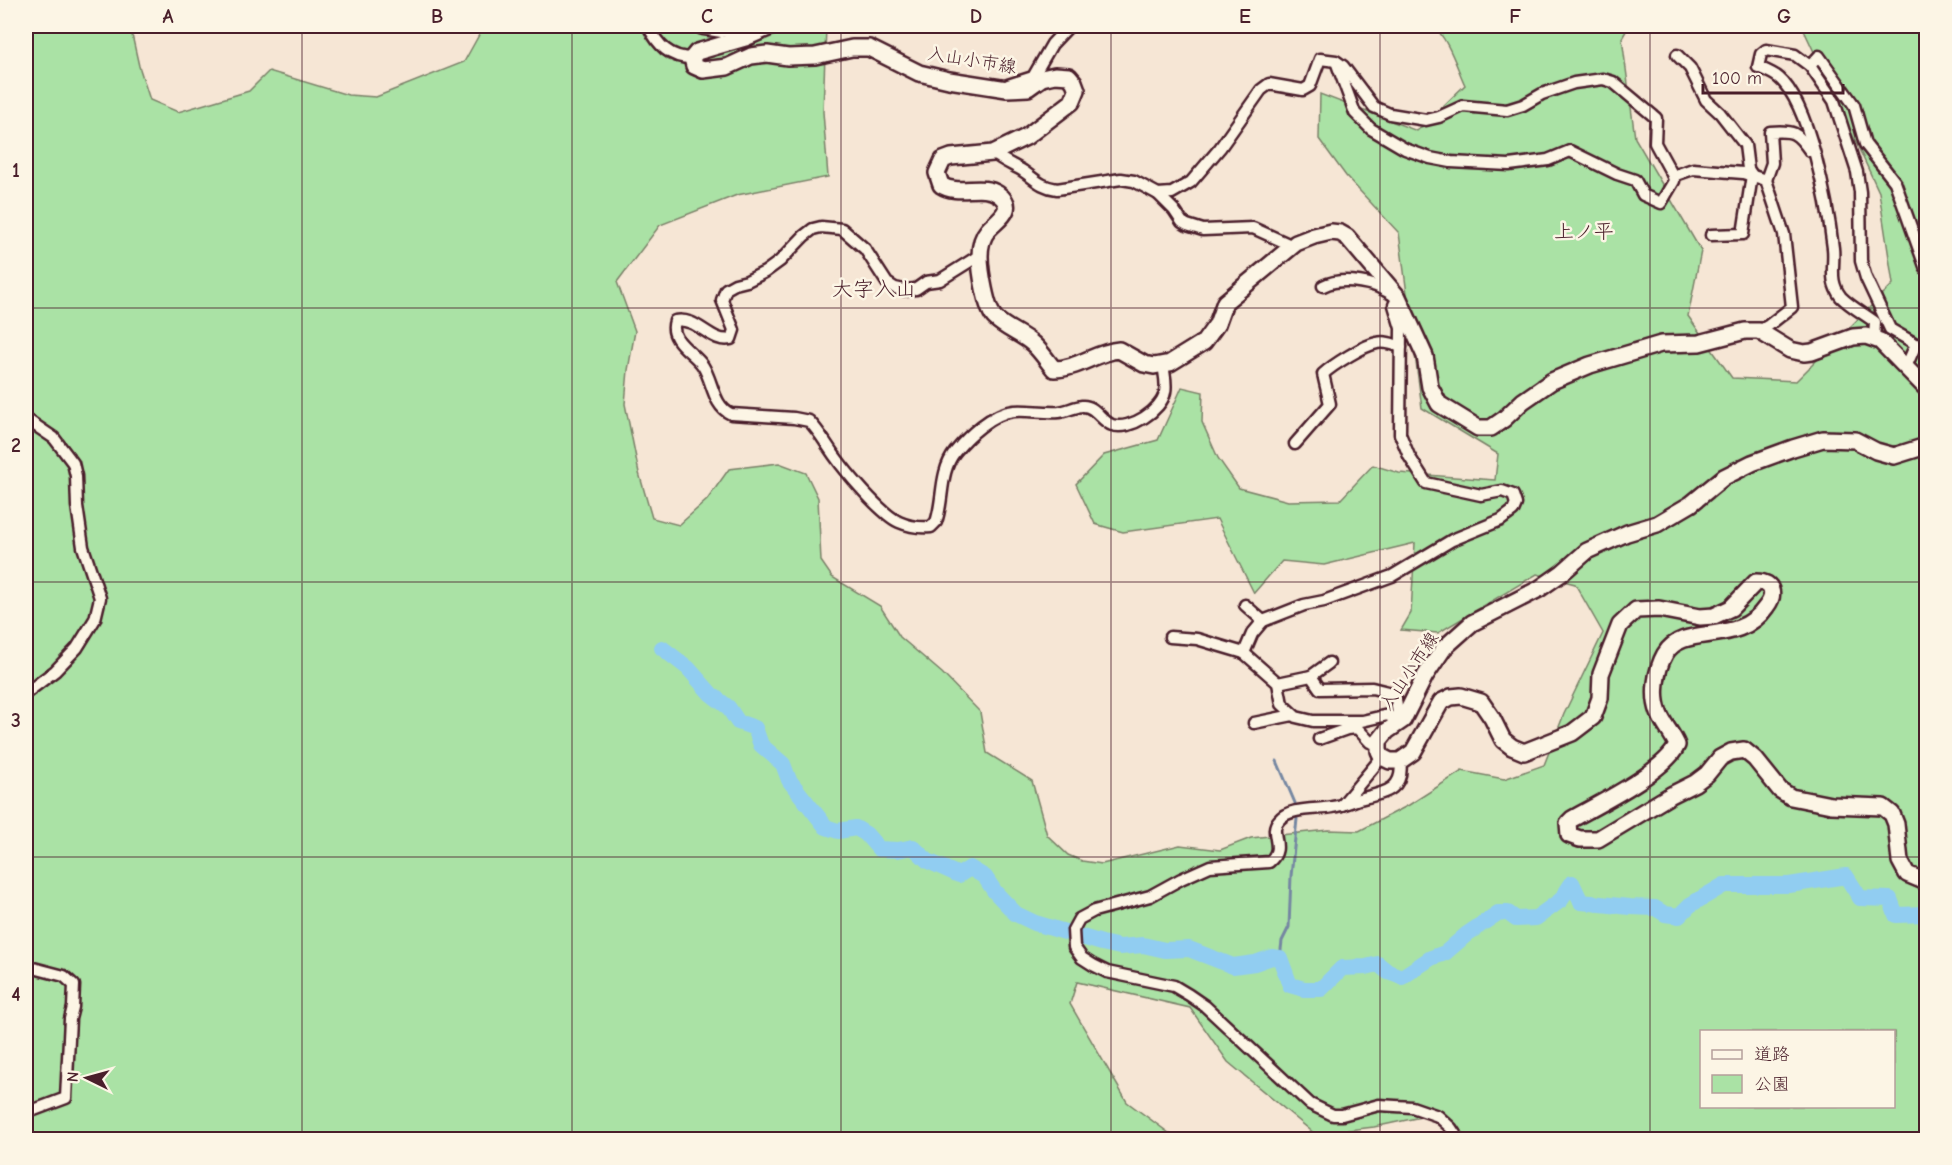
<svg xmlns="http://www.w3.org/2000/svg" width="1952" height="1165" viewBox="0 0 1952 1165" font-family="'Comic Neue','Klee One',sans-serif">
	<rect width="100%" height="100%" fill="#f6e6d5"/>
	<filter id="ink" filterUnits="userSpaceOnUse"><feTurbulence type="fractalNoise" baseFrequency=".0167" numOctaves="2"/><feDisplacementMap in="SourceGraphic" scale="12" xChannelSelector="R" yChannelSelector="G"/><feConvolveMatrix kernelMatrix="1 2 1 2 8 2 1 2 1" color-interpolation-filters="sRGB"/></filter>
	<g filter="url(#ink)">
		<path fill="#aae2a5" stroke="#7a8068" stroke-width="1.5" fill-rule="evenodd" d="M26 26H130L139 66 150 100 178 112 249 91 269 71 348 95 376 97 464 62 484 26H826L823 112 828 177 737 195 660 225 617 282 635 331 628 370 625 404 639 473 652 518 679 525 707 500 729 469 779 463 806 473 818 498 821 561 832 577 880 606 900 637 942 673 980 712 987 753 1032 781 1047 835 1068 855 1082 861 1102 864 1180 845 1220 850 1251 838 1328 830 1359 831 1409 805 1462 771 1504 779 1544 765 1564 714 1603 633 1575 584 1537 574 1438 633 1401 630 1411 613 1415 543 1324 565 1282 561 1254 593 1217 519 1123 532 1095 524 1076 484 1104 455 1158 440 1182 387 1203 392 1202 422 1218 458 1239 488 1288 501 1340 500 1373 465 1399 473 1495 480 1498 454 1422 408 1399 233 1346 176 1319 139 1320 94 1417 131 1465 85C1457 68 1448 38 1433 26H1629L1622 38 1635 138 1701 251 1688 316 1732 378 1796 381 1893 284 1879 192 1802 26H1926V68L1920 96 1926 116V1139H1472L1435 1114 1374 1127 1315 1134 1228 1062 1190 1008 1077 982 1070 1004 1127 1102 1177 1139H26ZM1702 1032H1894V1106H1702Z"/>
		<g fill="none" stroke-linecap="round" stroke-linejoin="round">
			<g stroke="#7587a2" stroke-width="3">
				<path d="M1277 761 1295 803"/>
				<path d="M1280 958 1282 941 1289 927 1291 876 1297 819"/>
			</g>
			<path stroke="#91cdf1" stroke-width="16" d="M662 648 688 668 711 694 728 707 738 722 755 728 761 745 783 764 789 780 826 827 838 831 856 828 866 834 879 849 898 850 913 847 928 861 959 875 970 868 985 877 995 892 1016 914 1035 923 1102 943 1120 947 1143 945 1165 950 1189 949 1233 966 1255 963 1272 957 1280 958 1290 985 1304 989H1321L1342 968 1366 967 1378 964 1388 972 1402 977 1431 958 1445 953 1467 934 1498 913H1508L1516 919 1536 918 1561 900 1572 883 1581 902 1630 907 1655 908 1665 914 1679 916 1690 905 1724 885H1789L1846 876 1860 898 1890 899 1896 915 1926 914"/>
			<g stroke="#4a1f2b" stroke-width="15">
				<g id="minor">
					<path d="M648 26C658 45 669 58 692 58"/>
					<path d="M1677 55 1690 68 1706 100 1720 113 1745 145 1748 169 1752 175 1743 234 1711 235"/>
					<path d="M1337 64 1355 113 1371 129 1405 149 1430 158 1451 162 1509 165 1548 160 1570 151 1617 174 1635 180 1643 195 1661 203 1674 181 1673 176"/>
					<path d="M1810 66 1819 56 1854 105 1865 144 1895 182 1926 269"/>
					<path d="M1008 85 1033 77 1052 44 1069 26"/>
					<path d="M993 153C1003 161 1013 165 1023 171 1035 179 1041 187 1057 189L1121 179 1134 181 1158 194 1174 210 1182 222 1187 225 1203 230 1253 228 1293 246"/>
					<path d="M1766 180 1772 163 1770 132C1793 130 1797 132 1810 151"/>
					<path d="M1158 194 1172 193 1191 182 1220 148 1261 90 1269 84 1303 90 1310 86 1320 59 1336 61 1343 66 1374 107 1390 114 1426 120 1439 117 1463 106 1507 110 1523 105 1542 94 1574 83 1603 79 1613 82 1656 118 1655 143 1673 176 1693 169 1743 173 1766 180 1784 234 1792 307 1769 325 1759 331"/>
					<path d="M980 255 940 280 926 282 916 289 904 290 895 288 887 283 865 249 842 229 821 227 813 229 804 236 780 261 765 272 747 281 735 284 726 289 722 300 734 330 731 339C711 344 697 316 675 321 668 341 694 352 703 366 713 382 713 406 731 414L794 418 809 421C819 431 826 444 834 455 846 472 881 514 899 522 908 526 921 528 931 527L936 522C944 500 939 472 955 452 968 436 992 413 1014 411 1029 410 1044 413 1059 412 1067 411 1074 407 1082 406 1095 405 1101 421 1112 425 1130 431 1162 410 1165 392 1167 383 1164 373 1163 364"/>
					<path d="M1323 286C1339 278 1359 281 1376 286 1384 289 1390 294 1398 297L1394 305 1401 328 1400 434 1409 456 1426 483 1481 495 1502 491 1513 495 1516 504 1513 511 1501 520 1452 540 1392 576 1324 601 1304 605 1263 621 1252 634 1244 653 1278 683 1282 704 1296 717 1313 721H1362L1388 715 1399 723"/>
					<path d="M1874 339 1875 322C1864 314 1850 306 1841 297 1828 281 1835 265 1833 248 1828 207 1810 104 1779 78 1773 73 1765 70 1758 67L1761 54 1766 50 1795 55 1810 66 1834 101 1857 172 1860 192 1861 261 1866 278 1890 329 1916 344 1906 367"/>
					<path d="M26 419 54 438 73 463 76 476 77 506 83 547 100 598 95 619 77 648 55 671 26 693"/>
					<path d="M1295 444 1330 404 1323 374C1333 365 1364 345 1377 343 1385 341 1393 344 1401 347"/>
					<path d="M1245 605 1263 621"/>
					<path d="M1170 637 1197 639 1244 653"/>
					<path d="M1311 676 1329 663"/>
					<path d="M1278 683 1311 676 1320 689 1372 688 1392 693 1396 699 1399 723"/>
					<path d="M1254 723 1293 715"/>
					<path d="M1319 739 1347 729 1357 728 1370 742 1379 745"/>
					<path d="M1400 761C1405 791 1383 793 1359 799 1350 802 1341 806 1332 807 1318 810 1289 807 1279 820 1267 833 1287 847 1269 862L1210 866 1181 879 1150 896 1094 911 1079 919 1073 930 1074 947 1082 958 1093 965 1107 972 1174 986 1189 995 1205 1006 1310 1104 1333 1115H1342L1379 1105 1412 1107 1438 1116 1451 1128 1459 1140"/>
					<path d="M1342 805 1382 757"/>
					<path d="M26 966 64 976 74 985 73 1007 70 1019 66 1098 26 1113"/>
				</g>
			</g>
			<g stroke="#4a1f2b" stroke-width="20">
				<g id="secondary">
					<path d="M773 26 745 38 697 52 692 58 694 66 703 70 727 67 751 56 767 54 788 57 815 56 852 48H869L919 73 949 80 1007 89 1028 88 1042 78 1055 75 1069 76 1074 82 1077 90 1072 102 1026 137 993 153 951 157 943 160 937 173 941 185C958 196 982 183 998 194 1019 209 995 221 988 230 982 237 980 248 980 256 980 270 986 309 995 318 1006 329 1022 334 1033 344 1041 351 1047 361 1054 369 1077 369 1096 352 1119 350L1144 364 1154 366 1170 363 1204 342 1217 324 1225 302 1296 243 1314 236 1331 232 1340 233 1347 237 1398 297 1425 356 1430 387 1439 404 1478 428H1491L1504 419 1523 401 1552 381 1590 365 1661 344 1699 343 1745 331H1759L1790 350 1804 353 1812 352 1853 337 1866 336 1880 341 1926 388"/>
					<path d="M1926 446 1894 456 1876 451 1855 440 1823 439 1793 448 1752 463 1724 477 1691 504 1657 524 1627 533 1587 551 1562 573 1539 589 1472 623 1444 648 1425 676 1403 720 1387 731 1379 741V751L1382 757 1390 761H1400L1413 752 1441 702 1451 697 1461 696 1481 702 1492 718 1503 740 1512 747 1524 752 1572 733 1593 717 1600 698 1601 674 1620 625 1636 610 1659 609 1700 617 1714 616 1731 608 1756 582C1762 582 1769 583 1771 590 1773 596 1770 602 1766 607 1738 648 1684 622 1665 654 1656 670 1652 695 1659 713 1663 724 1672 733 1677 745 1666 771 1597 805 1572 819L1568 823 1569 835 1580 839H1598L1671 795 1695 783 1707 774 1720 758 1731 752 1744 750 1755 759 1780 790 1791 797 1831 805 1883 807 1892 814 1896 824 1900 861 1907 874 1926 882"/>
				</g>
			</g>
			<g stroke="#4a1f2b" stroke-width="21">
				<path id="primary" d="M703 26 722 29 738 26"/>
			</g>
			<use href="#minor" stroke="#fcf5e5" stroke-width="10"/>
			<use href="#secondary" stroke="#fcf5e5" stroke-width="15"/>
			<use href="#primary" stroke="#fcf5e5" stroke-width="16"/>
		</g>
	</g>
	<path fill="none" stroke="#4a1f2b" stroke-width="1.5" stroke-opacity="0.55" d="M302 26V1140M572 26V1140M841 26V1140M1111 26V1140M1380 26V1140M1650 26V1140M26 308H1926M26 582H1926M26 857H1926"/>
	<g text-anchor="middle" stroke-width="5" stroke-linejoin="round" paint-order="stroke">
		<g font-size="18" fill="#4a1f2b" stroke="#fcf5e5">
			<text transform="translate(972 60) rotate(9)" y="6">入山小市線</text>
			<text transform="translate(1409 671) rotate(-56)" y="6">入山小市線</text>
		</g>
		<g font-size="20" fill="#4a1f2b" stroke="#fcf5e5">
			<text x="1584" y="238">上ノ平</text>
		</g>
		<g font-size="21" fill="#4a1f2b" stroke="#fcf5e5">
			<text x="874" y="296">大字入山</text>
		</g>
	</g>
	<rect width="1952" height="1165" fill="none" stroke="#fcf5e5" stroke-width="66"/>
	<rect x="1700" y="1030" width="195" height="78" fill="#fcf5e5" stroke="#b59f9b" stroke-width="1.5"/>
	<rect x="1712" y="1050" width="30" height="9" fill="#fcf5e5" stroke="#b59f9b" stroke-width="1.5"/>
	<text x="1754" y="1060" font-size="18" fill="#4a1f2b">道路</text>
	<rect x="1712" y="1075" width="30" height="18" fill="#aae2a5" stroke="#b59f9b" stroke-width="1.5"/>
	<text x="1754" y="1090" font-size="18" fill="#4a1f2b">公園</text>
	<g transform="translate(87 1078) rotate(275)" stroke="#fcf5e5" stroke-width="4.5" paint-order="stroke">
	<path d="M0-4.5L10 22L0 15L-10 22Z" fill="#4a1f2b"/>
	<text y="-9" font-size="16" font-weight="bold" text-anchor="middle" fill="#4a1f2b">N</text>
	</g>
	<path d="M1703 84v9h140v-9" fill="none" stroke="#4a1f2b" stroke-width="3"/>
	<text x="1712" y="84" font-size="18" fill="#4a1f2b" stroke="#fcf5e5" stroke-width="4.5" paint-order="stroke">100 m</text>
	<rect x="33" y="33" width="1886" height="1099" fill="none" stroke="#4a1f2b" stroke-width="2"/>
	<g font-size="20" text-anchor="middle" font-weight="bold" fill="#4a1f2b">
		<text x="168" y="23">A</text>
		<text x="437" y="23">B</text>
		<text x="707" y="23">C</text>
		<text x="976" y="23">D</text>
		<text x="1245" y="23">E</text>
		<text x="1515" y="23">F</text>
		<text x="1784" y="23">G</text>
		<text x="16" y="177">1</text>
		<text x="16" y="452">2</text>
		<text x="16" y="727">3</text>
		<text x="16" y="1001">4</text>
	</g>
</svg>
